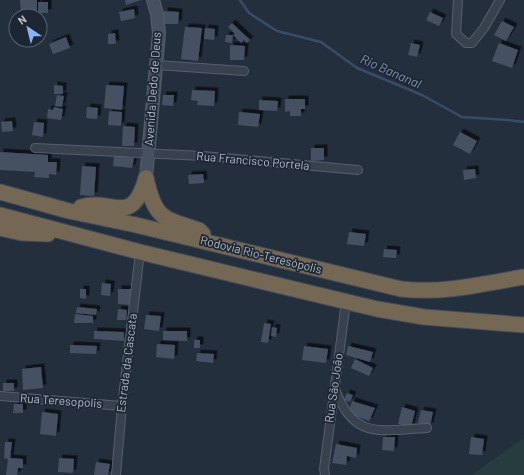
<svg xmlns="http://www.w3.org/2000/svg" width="524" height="475" viewBox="0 0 524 475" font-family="Barlow,sans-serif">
	<defs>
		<filter id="shadow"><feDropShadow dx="3.5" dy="-3.5" stdDeviation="0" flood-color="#0009"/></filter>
	</defs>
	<rect width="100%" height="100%" fill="#242f3e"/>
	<path fill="#263c3f" d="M524 438V475H471Z"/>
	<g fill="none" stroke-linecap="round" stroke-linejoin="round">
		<path stroke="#394c67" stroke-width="2.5" d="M240 0 249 13 277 31 321 42 357 68 422 95 462 117 508 120 524 122"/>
	</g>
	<g fill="#455162" filter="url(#shadow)">
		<path d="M20 0H37V15L31 16 30 12H21Z"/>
		<path d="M125 0H141L126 5Z"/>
		<rect x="38" y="2" width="10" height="11"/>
		<path d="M134 9 135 18 121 21 119 12Z"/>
		<path d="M164 11 179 12 178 24H164Z"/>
		<path d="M430 12 443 18 439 26 426 20Z"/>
		<path d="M502 21 514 27 506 41 494 35Z"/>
		<path d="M232 23 250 40 247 43 244 40 241 43 233 35 235 34 228 27Z"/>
		<path d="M185 27 202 28 198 61 181 59Z"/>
		<path d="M205 28 215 29 214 40 204 39Z"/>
		<path d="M115 33 116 44H108V34Z"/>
		<path d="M226 35H233L232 43 225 42Z"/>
		<path d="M66 37 70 48 53 54 49 44Z"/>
		<path d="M411 43 420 45 417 57 408 55Z"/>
		<path d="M499 43 518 50 512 68 492 61Z"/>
		<path d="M230 45 245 46 244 60H230Z"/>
		<path d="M54 85 63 86V94H54Z"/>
		<path d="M106 85 124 86 122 110 104 108Z"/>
		<path d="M192 90 215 91 214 106 197 105 198 101 191 100Z"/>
		<path d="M57 95 64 96 62 107 55 106Z"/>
		<path d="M163 95H174L173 106 162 105Z"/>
		<path d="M285 99H305V109H301V116H290V111L285 112Z"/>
		<path d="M259 100 278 101 277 111 259 110Z"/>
		<path d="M54 107 63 109 61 120 47 118 48 109 53 110Z"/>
		<path d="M87 107 98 108 97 119 86 118Z"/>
		<path d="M109 111 122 112 121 126 108 125Z"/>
		<path d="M239 112 260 114 258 127 238 125Z"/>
		<path d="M12 121 13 131 2 132 1 122Z"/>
		<path d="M34 122 44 123 43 137 32 135Z"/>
		<path d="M123 126 135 127 134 146H122Z"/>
		<path d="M460 132 477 141 470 154 453 145Z"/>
		<path d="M311 148H324V160L311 161Z"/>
		<path d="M0 152 48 155V162H57L56 175 49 174V178L34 177 35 172 0 170Z"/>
		<path d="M114 155 134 158 132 168 113 166Z"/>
		<path d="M82 166 96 167 94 196 80 195Z"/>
		<path d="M475 169 476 178 464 180 463 170Z"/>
		<path d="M203 174 204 183 189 184 188 175Z"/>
		<path d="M349 232 366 234 364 246 347 244Z"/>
		<path d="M384 249 397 250 396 258 383 257Z"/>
		<path d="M102 283 111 284 110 296 101 295Z"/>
		<path d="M80 289H86V299L80 298Z"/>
		<path d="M118 289H131L130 305 118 304Z"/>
		<path d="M77 307 97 309 96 315 76 313Z"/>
		<path d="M118 309 127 310 126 320H117Z"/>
		<path d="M75 314 93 316V323H74Z"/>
		<path d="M146 315 161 316 159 331 144 329Z"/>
		<path d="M264 323 271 324 268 343 261 342Z"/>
		<path d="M272 327 277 328 276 337 271 336Z"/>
		<path d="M94 331 124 332V341L94 339Z"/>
		<path d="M163 331H187V341L163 340Z"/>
		<rect x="194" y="340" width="6" height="8"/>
		<path d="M157 344 175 345 174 359 156 357Z"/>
		<path d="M70 345 97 346 96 354 70 353Z"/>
		<path d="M304 346 328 349 326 363 302 360Z"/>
		<path d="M348 346 373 352 370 362 346 355Z"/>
		<path d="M197 353 214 354 213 363 196 361Z"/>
		<path d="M355 359 373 368 369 376 351 368Z"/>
		<path d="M41 367 43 388 23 390 22 369Z"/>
		<rect x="3" y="383" width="11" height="8"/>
		<path d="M347 393 353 395 350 402 344 400Z"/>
		<path d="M352 401 375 408 369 421 348 413Z"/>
		<path d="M14 404H23V413H13Z"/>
		<path d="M402 407 415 411 411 427 398 424Z"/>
		<path d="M421 410 433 412 430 426 418 423Z"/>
		<path d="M42 412 58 414 56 436 40 434Z"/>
		<path d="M383 437H395L394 451 382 450Z"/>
		<path d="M471 437 484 439 482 455 469 454Z"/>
		<path d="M5 442H12L10 458 23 459V468H18L17 475H6L8 459 4 458Z"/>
		<path d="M336 444 357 448 356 458 347 456 346 465 332 463Z"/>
		<path d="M59 458 74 459 73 473 58 472Z"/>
		<path d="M96 462 110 464 108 475H94Z"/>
	</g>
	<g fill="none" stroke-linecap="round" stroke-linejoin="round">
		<g stroke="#565f6c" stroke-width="10">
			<g id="street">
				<path d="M458 0 456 34 466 43H472L484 28 500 0"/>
				<path d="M157 65 244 71"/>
				<path d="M35 148 203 156 358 170"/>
				<path d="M335 389C354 441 381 430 427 428"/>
				<path d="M0 396 122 406"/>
				<path d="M116 475 122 406 140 252"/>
				<path d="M325 475 324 469 346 302"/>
			</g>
		</g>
		<g stroke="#565f6c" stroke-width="14">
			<path id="secondary" d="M146 178 159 33 157 14 153 0"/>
		</g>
		<g stroke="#434c59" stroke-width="17">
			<g id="highway">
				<path d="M146 178C155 218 161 218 199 230L203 234"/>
				<path d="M0 192 69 211 136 225 401 289C442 294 483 284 524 277"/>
				<path d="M81 207C113 197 131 229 146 178"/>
				<path d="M0 215 140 252 377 309 424 317 524 325"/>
				<path d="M0 228 22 233 48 234"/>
			</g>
		</g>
		<use href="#street" stroke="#38414e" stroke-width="8"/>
		<use href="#secondary" stroke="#465061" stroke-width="12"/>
		<use href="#highway" stroke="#746855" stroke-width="15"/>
	</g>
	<g text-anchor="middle" stroke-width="3.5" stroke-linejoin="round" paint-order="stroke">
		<g font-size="12" fill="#b4bcc9" stroke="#1d2633">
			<text transform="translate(153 89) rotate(-86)" y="4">Avenida Dedo de Deus</text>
			<text transform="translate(253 161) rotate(5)" y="4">Rua Francisco Portela</text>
			<text transform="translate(261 255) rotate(14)" y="4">Rodovia Rio-Teresópolis</text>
			<text transform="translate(127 363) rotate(-83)" y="4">Estrada da Cascata</text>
			<text transform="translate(334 388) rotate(-82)" y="4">Rua São João</text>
			<text transform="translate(61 401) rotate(4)" y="4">Rua Teresopolis</text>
		</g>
		<g font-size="13" font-style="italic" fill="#7c92b1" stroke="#1d2633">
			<text transform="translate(391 71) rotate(24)" y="5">Rio Bananal</text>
		</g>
	</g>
	<g transform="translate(28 28) rotate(325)"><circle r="19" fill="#1d2633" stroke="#59626f"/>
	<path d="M0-3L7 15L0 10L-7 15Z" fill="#8ab4f8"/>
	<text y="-6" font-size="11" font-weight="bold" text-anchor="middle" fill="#b4bcc9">N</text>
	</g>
</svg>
